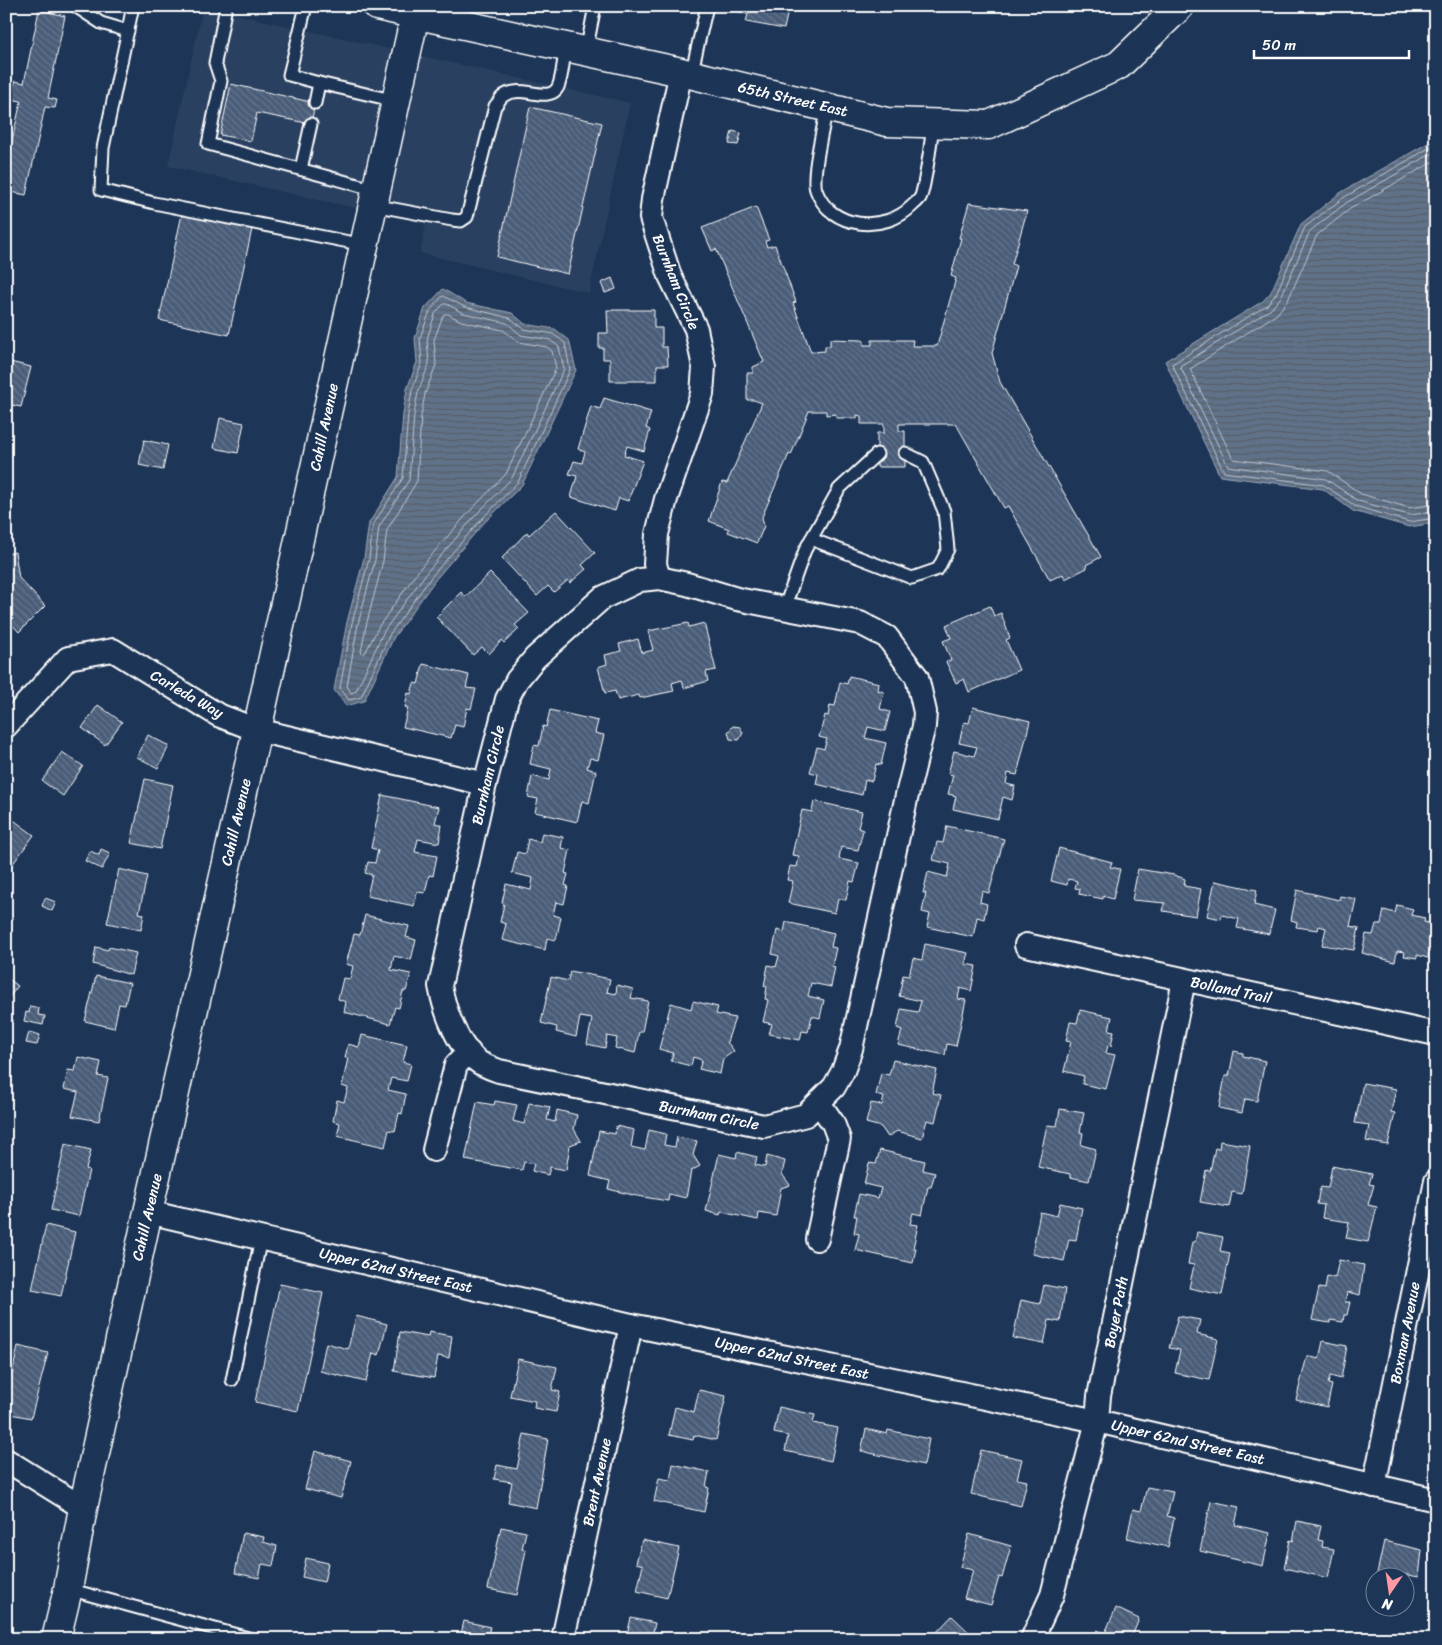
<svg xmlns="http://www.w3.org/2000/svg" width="1442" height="1645" viewBox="0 0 1442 1645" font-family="Sriracha,sans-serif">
	<defs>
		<pattern id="water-rules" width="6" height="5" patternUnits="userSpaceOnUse" patternTransform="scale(1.25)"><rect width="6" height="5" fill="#617289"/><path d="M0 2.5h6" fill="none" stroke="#555d67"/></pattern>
		<pattern id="building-back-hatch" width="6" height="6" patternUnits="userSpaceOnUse" patternTransform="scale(1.25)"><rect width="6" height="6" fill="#4a5d79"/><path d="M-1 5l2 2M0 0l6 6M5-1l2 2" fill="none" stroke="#65758d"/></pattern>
	</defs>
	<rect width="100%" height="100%" fill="#1d3557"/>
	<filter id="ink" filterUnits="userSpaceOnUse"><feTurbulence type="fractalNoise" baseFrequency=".02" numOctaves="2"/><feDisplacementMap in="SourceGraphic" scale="10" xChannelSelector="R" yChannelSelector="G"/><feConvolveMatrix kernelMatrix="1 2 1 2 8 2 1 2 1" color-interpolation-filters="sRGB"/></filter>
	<g filter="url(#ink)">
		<path fill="#2a4161" d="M203 7 630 103 589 293 420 253 426 224 168 166Z"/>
		<g fill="url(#water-rules)" stroke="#a0aab8">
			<path d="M1436 141V523L1409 527 1353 511 1323 489 1220 476 1165 361 1263 301 1271 292 1301 224 1340 193 1428 143Z"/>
			<path d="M443 289 466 303 512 313 525 324 555 329 569 340 576 370 522 485 482 525 436 579 394 637 364 701 346 706 334 690 347 622 364 558 369 523 398 477 403 414 407 389 417 362 415 338 425 308Z"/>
		</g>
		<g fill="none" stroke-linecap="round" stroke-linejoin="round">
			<g stroke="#c0c7d0" stroke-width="1">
				<path d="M1436 147 1429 148 1343 198 1305 227 1276 294 1267 305 1172 364 1224 472 1324 485 1355 506 1409 522 1436 518"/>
				<path d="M1436 153 1431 154 1346 203 1310 231 1281 297 1271 309 1180 366 1228 466 1326 479 1358 501 1409 515 1436 512"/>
				<path d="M1436 160 1350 209 1317 235 1288 300 1277 314 1190 369 1233 459 1328 471 1361 494 1410 508 1436 504"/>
				<path d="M443 296 465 307 510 318 524 329 553 334 565 343 570 370 518 482 479 522 432 576 390 634 361 697 349 700 340 688 352 623 369 559 373 525 403 478 408 414 412 390 422 363 420 338 430 311Z"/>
				<path d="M444 304H447L463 313 507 323 521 335 550 340 559 347 564 369 512 478 474 517 427 572 384 631 356 691 351 693 347 686 358 624 375 560 379 527 409 480 414 415 418 392 429 364 427 339 435 314Z"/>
				<path d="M445 314H448L461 321 503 330 519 342 547 347 552 351 556 368 506 474 469 512 421 567 379 626 365 653 363 654 361 652 366 626 383 561 387 530 417 481 421 416 425 394 436 365 434 340 442 318Z"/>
			</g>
		</g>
		<g fill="url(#building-back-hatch)" stroke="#fff">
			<path d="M742 6H789L784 29 746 22 748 14 740 13Z"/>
			<path d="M39 10 65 16 48 98 57 100 55 108 45 107 26 195 6 191V167L21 101 11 99 15 81 24 83Z"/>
			<path d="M231 84 315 103 311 124 257 113 251 141 220 135Z"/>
			<path d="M530 107 602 123 568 274 497 257Z"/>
			<path d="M732 131 741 133 738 145 729 144Z"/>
			<path d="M969 203 1027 211 1012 264 1016 266 992 353 1000 382 1101 557 1086 565 1087 568 1065 579 1063 574 1050 580 1008 506 1004 508 956 424H899V431H905V467H877V433H884V424H861V416L857 415V418H836V414L826 415V411H809L791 455 789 454 762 517 764 526 757 543 728 532 729 529 709 521 722 482 727 483 762 403 754 400H747V373H753V367L764 362 716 249 712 251 702 228 756 207 769 240 765 241 767 247 775 245 796 302 793 303 811 352 825 351V346H830V339L862 340 864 341V345H872V340H913L912 346H937L956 278 951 276 961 238H959Z"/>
			<path d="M182 214 252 229 229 335 159 320Z"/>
			<path d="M612 278 616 289 605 293 601 283Z"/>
			<path d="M607 310H654V328H662V347H667L668 365H657V381H610V359H603V348H599V333H608Z"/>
			<path d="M6 361 31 367 21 407 6 404Z"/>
			<path d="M604 398 651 412 646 428 650 430 644 451 627 446 624 455 643 461 628 501 619 498 615 511 571 497 577 476 569 474 574 461 582 463 585 452 578 449 591 406 600 409Z"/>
			<path d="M220 418 244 423 238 453 214 448Z"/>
			<path d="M144 440 168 445 163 470 139 465Z"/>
			<path d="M556 511 595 553 582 565 586 569 570 583 568 580 554 592 548 586 537 596 502 558 527 532 529 535Z"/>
			<path d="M15 552 19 578 45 606 19 632 6 618V604L9 602 6 599V554Z"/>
			<path d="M490 573 529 613 515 625 519 629 504 643 502 640 489 654 482 647 473 655 436 617 461 592 465 597Z"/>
			<path d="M990 606 994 616 1001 613 1010 638 1006 640 1019 670 969 692 964 679 956 683 946 662 951 660 943 641 951 638 946 625Z"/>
			<path d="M688 623 689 627 704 623 716 670 706 672 708 681 684 688 682 680 672 683 674 691 640 698 639 695 618 700 615 691 605 693 598 667 607 664 605 655 621 651 619 644 638 639 642 653 653 650 648 631Z"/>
			<path d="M423 664 469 675 466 688 476 689 471 709 467 708 463 727 455 725 451 738 403 727 408 708 405 707 408 693 411 694 414 683 418 684Z"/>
			<path d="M849 676 879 683 878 690 884 692 880 709 890 712 885 731 868 727 865 738 886 743 881 765 876 764 872 781 865 780 862 795 816 784 818 774 810 772 817 747 824 749 827 739 819 737 825 715 828 716 830 705 835 706 840 682 847 684Z"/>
			<path d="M98 705 122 722 105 745 82 728Z"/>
			<path d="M973 707 1030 721 1017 775 1008 773 1006 784 1015 786 1012 800 1003 797 998 819 953 809 956 796 948 794 953 775 948 774 954 751 974 756 977 747 959 743 964 722 969 723Z"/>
			<path d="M550 710 598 721 595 733 604 735 598 760 590 758 587 768 596 771 589 803 582 801 577 822 535 812 538 799 528 797 532 776 549 780 551 769 530 764 534 745 539 746 543 726 546 727Z"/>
			<path d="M733 726 740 727 743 733 739 740 730 739 728 732Z"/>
			<path d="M148 735 169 746 158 768 137 757Z"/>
			<path d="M62 752 83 766 63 796 42 781Z"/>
			<path d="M145 779 173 785 160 849 131 843Z"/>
			<path d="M382 795 439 807 435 823 442 825 439 843 418 839 415 852 437 856 433 876 429 875 425 893 417 892 414 906 367 896 372 875 365 873 368 862 375 863 378 850 371 848Z"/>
			<path d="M814 801 862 812 858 828 863 830 858 850 841 847 839 859 859 863 854 882 850 881 846 900 838 899 835 913 788 903 793 881 787 880 790 866 797 867 799 856 792 855 802 810 812 812Z"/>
			<path d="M8 816 34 835 9 869 6 867V818Z"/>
			<path d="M947 826 1004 839 989 893 982 891 980 902 987 904 984 919 977 917 973 937 927 927 930 914 922 912 926 893H923L928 872 947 877 950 864 933 860 937 842 943 843Z"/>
			<path d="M542 833 563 837 561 848 570 850 565 873 568 874 565 885 568 886 564 904 556 902 553 915 561 917 556 940 547 938 545 950 502 940 506 924 500 922 504 904 502 903 506 884 531 890 533 878 512 873 517 852 525 854 528 839 540 842Z"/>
			<path d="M1059 848 1112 862 1110 867 1120 869 1113 899 1103 896V899L1079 894 1080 889 1075 888 1077 881 1068 879 1067 885 1051 881Z"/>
			<path d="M101 849 110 853 102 869 85 861 90 851 99 855Z"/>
			<path d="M119 869 147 876 139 913 144 914 141 930 107 923Z"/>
			<path d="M1138 869 1174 875 1185 879 1184 886 1201 889 1196 916 1163 911 1165 903 1132 900Z"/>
			<path d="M1215 881 1257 890 1254 905 1275 910 1269 934 1237 928 1239 919 1222 915 1221 919 1207 916Z"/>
			<path d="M1297 890 1339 900 1340 896 1356 899 1350 926 1359 928 1354 950 1322 945 1326 928 1319 926 1318 930 1296 927 1297 922 1291 920Z"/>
			<path d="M45 898 56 902 52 911 42 906Z"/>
			<path d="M1397 905 1413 909 1411 915 1425 918 1424 922 1435 924 1428 958 1417 955V958L1404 956 1405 952 1397 951 1395 962 1362 953 1366 934 1373 935 1376 924H1381L1384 910 1395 913Z"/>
			<path d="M365 915 409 926 406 937 416 940 411 960 394 956 391 970 411 974 406 991H403L399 1008 395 1007 390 1024 344 1012 346 1002 338 999 343 978 350 979 353 966 346 964 354 934 360 935Z"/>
			<path d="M786 922 834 933 831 947 836 948 832 966 835 967 831 987 811 983 808 996 824 1000 820 1018 812 1016 808 1032 802 1031 800 1040 769 1034 772 1024 763 1022 768 1000 765 999 767 987 764 986 768 965 776 967 779 956 772 954 777 930 784 932Z"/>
			<path d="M925 944 968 953 965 964 976 966 971 991 960 988 958 999 966 1000 956 1046 947 1044 945 1055 898 1045 902 1030 897 1028 901 1009 918 1012 921 1001 899 996 903 975 909 976 913 958 922 960Z"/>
			<path d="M96 947 108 950 109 947 136 953 131 975 93 964Z"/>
			<path d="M570 971 610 979 607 992 616 994 617 985 633 989 631 998 648 1001 642 1032H639L635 1053 615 1048 617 1038 607 1036 605 1048 587 1044 592 1019 580 1017 576 1037 556 1032 557 1027 541 1023 551 977 568 981Z"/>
			<path d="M96 976 130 983 125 1005 119 1004 114 1028 85 1021Z"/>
			<path d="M6 977 18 986 6 1001Z"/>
			<path d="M693 1001 718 1007 716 1014 735 1018 727 1042 734 1051 723 1059 720 1074 699 1069 702 1060 693 1057 691 1066 671 1061 673 1053 659 1049 671 1003 691 1009Z"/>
			<path d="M30 1006 39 1008 38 1015 45 1016 43 1025 24 1021 26 1012 29 1013Z"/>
			<path d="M1080 1010 1112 1017 1109 1030 1114 1031 1111 1046 1108 1045 1106 1053 1115 1055 1106 1089 1082 1084 1084 1076 1064 1071 1071 1042 1066 1041 1070 1022 1077 1023Z"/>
			<path d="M29 1032 40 1035 37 1045 26 1043Z"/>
			<path d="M362 1035 407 1045 403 1062 411 1064 407 1081 391 1078 388 1090 406 1094 402 1114 399 1113 395 1131 389 1130 385 1147 337 1136 340 1123 333 1121 337 1100 344 1102 348 1088 342 1086 348 1058H345L348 1044 359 1047Z"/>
			<path d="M1234 1051 1243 1053V1056L1265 1061 1257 1101 1245 1099 1242 1113 1219 1108 1225 1076H1229Z"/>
			<path d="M78 1057 101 1062 98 1076 108 1078 99 1121 72 1116 78 1092 64 1089 68 1070 75 1071Z"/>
			<path d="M893 1060 937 1070 932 1093 941 1095 935 1122 927 1120 922 1138 897 1131 888 1137 881 1127 866 1123 871 1103 882 1105 884 1097 876 1095 881 1073 889 1075Z"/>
			<path d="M1363 1083 1396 1089 1391 1112 1395 1113 1388 1145 1366 1141 1369 1125 1355 1123Z"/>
			<path d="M495 1101 517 1105 513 1121 524 1124 529 1103 550 1107 547 1120 555 1122 557 1110 577 1115 574 1129 581 1141 570 1145 566 1170 550 1167 548 1175 532 1171 534 1164 524 1162 522 1170 465 1160 477 1102 494 1105Z"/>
			<path d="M1060 1109 1084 1113 1080 1132 1083 1133 1081 1145 1096 1149 1089 1181 1070 1177V1174L1038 1167 1047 1125 1057 1126Z"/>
			<path d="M616 1126 634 1130 631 1147 645 1150 649 1130 666 1134 664 1145 675 1147 677 1137 697 1141 693 1155 700 1166 691 1171 686 1198 669 1194 668 1201 637 1196 608 1189 610 1181 590 1176 599 1131 615 1134Z"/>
			<path d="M1220 1141 1250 1146 1242 1194 1232 1192 1229 1207 1200 1202 1206 1170 1210 1171 1215 1148 1219 1149Z"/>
			<path d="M65 1144 91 1150 86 1169 89 1170 79 1216 51 1210Z"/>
			<path d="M880 1150 925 1161 923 1170 935 1173 931 1187H928L922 1215 913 1213 910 1224 918 1225 913 1248H916L913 1263 855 1250 859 1234 854 1233 857 1216H854L859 1194 878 1198 881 1188 864 1184 869 1163 876 1164Z"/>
			<path d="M737 1152 757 1157 755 1165 765 1167 767 1156 785 1161 782 1174 790 1185 781 1188 776 1216 759 1213 758 1220 721 1212 720 1215 706 1211 719 1154 736 1158Z"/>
			<path d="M1332 1166 1372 1174 1369 1184 1374 1185 1368 1205 1377 1207 1368 1242 1346 1238 1349 1222 1322 1218 1324 1205 1317 1204 1319 1192 1321 1187 1328 1188Z"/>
			<path d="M1060 1203 1082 1208 1076 1240 1069 1239 1064 1261 1032 1254 1040 1212 1057 1216Z"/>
			<path d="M46 1225 75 1232 61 1296 32 1290Z"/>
			<path d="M1197 1232 1223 1237 1220 1251 1230 1253 1222 1295 1189 1288 1194 1265 1188 1264 1192 1242H1195Z"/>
			<path d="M1339 1260 1364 1265 1360 1295 1347 1292 1345 1302H1350L1347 1315H1344L1343 1322 1330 1320V1323L1312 1320 1319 1288 1325 1289 1327 1276 1335 1278Z"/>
			<path d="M280 1284 323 1293 298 1411 255 1402Z"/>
			<path d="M1044 1285 1065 1289 1060 1322 1049 1320 1044 1344 1013 1338 1021 1300 1040 1304Z"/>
			<path d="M356 1316 387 1324 379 1355 373 1353 366 1382 320 1371 326 1343 348 1349Z"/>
			<path d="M1178 1316 1200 1320 1197 1334 1218 1339 1209 1380 1175 1373 1180 1350 1169 1348Z"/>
			<path d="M400 1332 428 1337 429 1332 452 1336 449 1358 438 1356 434 1378 394 1371Z"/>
			<path d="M1323 1341 1347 1346 1341 1379 1330 1376 1328 1384 1332 1385 1327 1407 1296 1400 1307 1356 1319 1359Z"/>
			<path d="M18 1346 48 1353 31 1418 6 1413 11 1388H9Z"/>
			<path d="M518 1359 557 1367 552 1390 560 1392 556 1412 534 1408 535 1401 510 1396Z"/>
			<path d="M699 1390 726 1396 716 1440 694 1435 693 1440 669 1435 675 1407 694 1412Z"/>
			<path d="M779 1407 815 1415 813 1423 838 1428 831 1461 785 1451 788 1436 774 1433Z"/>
			<path d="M866 1429 887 1434 888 1430 929 1439 924 1465 861 1451Z"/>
			<path d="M524 1434 548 1439 536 1508 508 1502 512 1482 494 1479 497 1465 517 1469Z"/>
			<path d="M981 1450 1022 1459 1017 1479 1027 1481 1021 1506 971 1494Z"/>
			<path d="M315 1451 351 1461 341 1498 305 1489Z"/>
			<path d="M673 1464 709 1472 706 1487 709 1488 704 1512 654 1501 659 1478 670 1480Z"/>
			<path d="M1147 1487 1173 1492 1167 1516 1174 1518 1168 1547 1127 1538 1133 1509 1141 1511Z"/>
			<path d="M1211 1501 1239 1507 1235 1525 1270 1533 1263 1566 1200 1551Z"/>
			<path d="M1297 1521 1321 1526 1318 1540 1323 1541 1322 1547 1334 1549 1328 1578 1284 1568 1290 1540 1293 1541Z"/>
			<path d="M501 1527 526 1532 522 1549 526 1550 517 1595 488 1589Z"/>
			<path d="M243 1533 264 1537 263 1542 277 1546 273 1566 262 1564 259 1578 235 1573Z"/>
			<path d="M969 1534 1011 1546 1002 1578 999 1577 991 1605 964 1598 973 1570 960 1567Z"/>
			<path d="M642 1540 679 1548 667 1598 637 1591 643 1565 636 1563Z"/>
			<path d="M1384 1541 1422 1550 1419 1577 1402 1574 1401 1578H1376Z"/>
			<path d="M306 1558 328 1563 324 1582 302 1577Z"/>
			<path d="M1116 1608 1139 1619 1131 1639H1093L1097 1630 1105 1633Z"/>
			<path d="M952 1616 974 1637 973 1639H930Z"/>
			<path d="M631 1618 655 1623 653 1632 663 1635 662 1639H626Z"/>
			<path d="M464 1621 490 1627 487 1639H460Z"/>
			<path d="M300 1632 330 1639H298Z"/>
		</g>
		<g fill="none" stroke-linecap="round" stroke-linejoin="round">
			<g stroke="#fff" stroke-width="15">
				<g id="service">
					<path d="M75 6 101 23 128 31"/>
					<path d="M133 6 103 148 101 190 154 203 364 245"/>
					<path d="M226 6 215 63 221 81 208 144 376 190"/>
					<path d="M306 6 289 75 319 83"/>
					<path d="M586 52 595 6"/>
					<path d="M691 75 707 6"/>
					<path d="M315 103 319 83 396 101"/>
					<path d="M827 107C824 125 811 175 816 190 830 230 885 233 912 206 914 204 918 201 920 198 922 195 923 188 924 184 928 164 931 143 933 123"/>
					<path d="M301 169 311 124"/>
					<path d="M373 205 452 220 461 221 467 217 495 106C498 103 500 99 502 97 519 82 549 105 558 87 563 76 563 59 566 47"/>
					<path d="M811 539 912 578 938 569 948 549 944 511 923 462 905 453"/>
					<path d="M784 609 805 550 839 489 877 454"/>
					<path d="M232 1380 261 1238"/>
					<path d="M68 1589 252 1639"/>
				</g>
			</g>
			<g stroke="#fff" stroke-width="26">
				<g id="minor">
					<path d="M659 578 687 584 737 599 860 623 887 637 917 677 925 712 924 726 907 795 857 1022 851 1049 843 1071 834 1087 806 1115 764 1126 499 1071C493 1069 486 1066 480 1063 458 1048 445 1012 440 986L485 784 507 699 517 680 535 658 602 598 640 580Z"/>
					<path d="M659 578 655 564 657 534 666 499 702 394 704 367 696 329 670 276 651 218 653 199 681 72"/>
					<path d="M6 726 68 658 113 650 218 715 257 730 485 784"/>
					<path d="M1026 945 1436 1034"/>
					<path d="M434 1150 456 1065 469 1052"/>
					<path d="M148 1212 631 1325 1097 1421 1436 1500"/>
					<path d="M817 1239 839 1139 833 1123 819 1103"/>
					<path d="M6 1460 83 1508"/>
					<path d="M1374 1486 1436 1181"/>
					<path d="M563 1639 631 1325"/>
					<path d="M1032 1639 1052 1595 1097 1421 1099 1396 1184 980"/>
				</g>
			</g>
			<g stroke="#fff" stroke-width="31">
				<g id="tertiary">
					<path d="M377 6 681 72 887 122 989 125 1119 65 1180 6"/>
					<path d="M56 1639 68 1589 83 1508 148 1212 257 730 417 6"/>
				</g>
			</g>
			<use href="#service" stroke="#1d3557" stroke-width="11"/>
			<use href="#minor" stroke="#1d3557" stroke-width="22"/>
			<use href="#tertiary" stroke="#1d3557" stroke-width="28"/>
		</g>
	</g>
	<g text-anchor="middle" stroke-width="4" stroke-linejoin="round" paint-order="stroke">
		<g font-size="15" fill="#fff" stroke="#1d3557">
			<text transform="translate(793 99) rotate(13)" y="5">65th Street East</text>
			<text transform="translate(676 282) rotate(68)" y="5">Burnham Circle</text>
			<text transform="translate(324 427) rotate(-78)" y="5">Cahill Avenue</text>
			<text transform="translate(187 694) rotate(30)" y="5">Carleda Way</text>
			<text transform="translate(488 775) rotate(-77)" y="5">Burnham Circle</text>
			<text transform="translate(236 822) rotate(-77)" y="5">Cahill Avenue</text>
			<text transform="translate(1231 990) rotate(12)" y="5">Bolland Trail</text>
			<text transform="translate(709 1115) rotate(11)" y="5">Burnham Circle</text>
			<text transform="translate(147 1217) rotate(-77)" y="5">Cahill Avenue</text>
			<text transform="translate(396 1270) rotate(13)" y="5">Upper 62nd Street East</text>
			<text transform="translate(1116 1312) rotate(-79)" y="5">Boyer Path</text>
			<text transform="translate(1405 1333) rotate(-79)" y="5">Boxman Avenue</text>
			<text transform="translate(792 1358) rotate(12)" y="5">Upper 62nd Street East</text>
			<text transform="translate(1188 1442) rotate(13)" y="5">Upper 62nd Street East</text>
			<text transform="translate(597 1482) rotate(-78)" y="5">Brent Avenue</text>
		</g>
	</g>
	<rect width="1442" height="1645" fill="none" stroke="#1d3557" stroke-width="25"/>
	<rect x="12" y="12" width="1417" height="1620" fill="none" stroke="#fff" stroke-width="2" filter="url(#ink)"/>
	<g transform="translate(1390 1592) rotate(193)"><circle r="24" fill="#1d3557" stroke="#77869a"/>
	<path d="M0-4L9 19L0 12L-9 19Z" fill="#ff9aa2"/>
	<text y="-8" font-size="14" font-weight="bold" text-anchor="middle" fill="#ffffff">N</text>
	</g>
	<path d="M1254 50v8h155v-8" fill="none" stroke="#ffffff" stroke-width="2.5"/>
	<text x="1262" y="50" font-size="15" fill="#ffffff" stroke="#1d3557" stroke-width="4" paint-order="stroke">50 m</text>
</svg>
